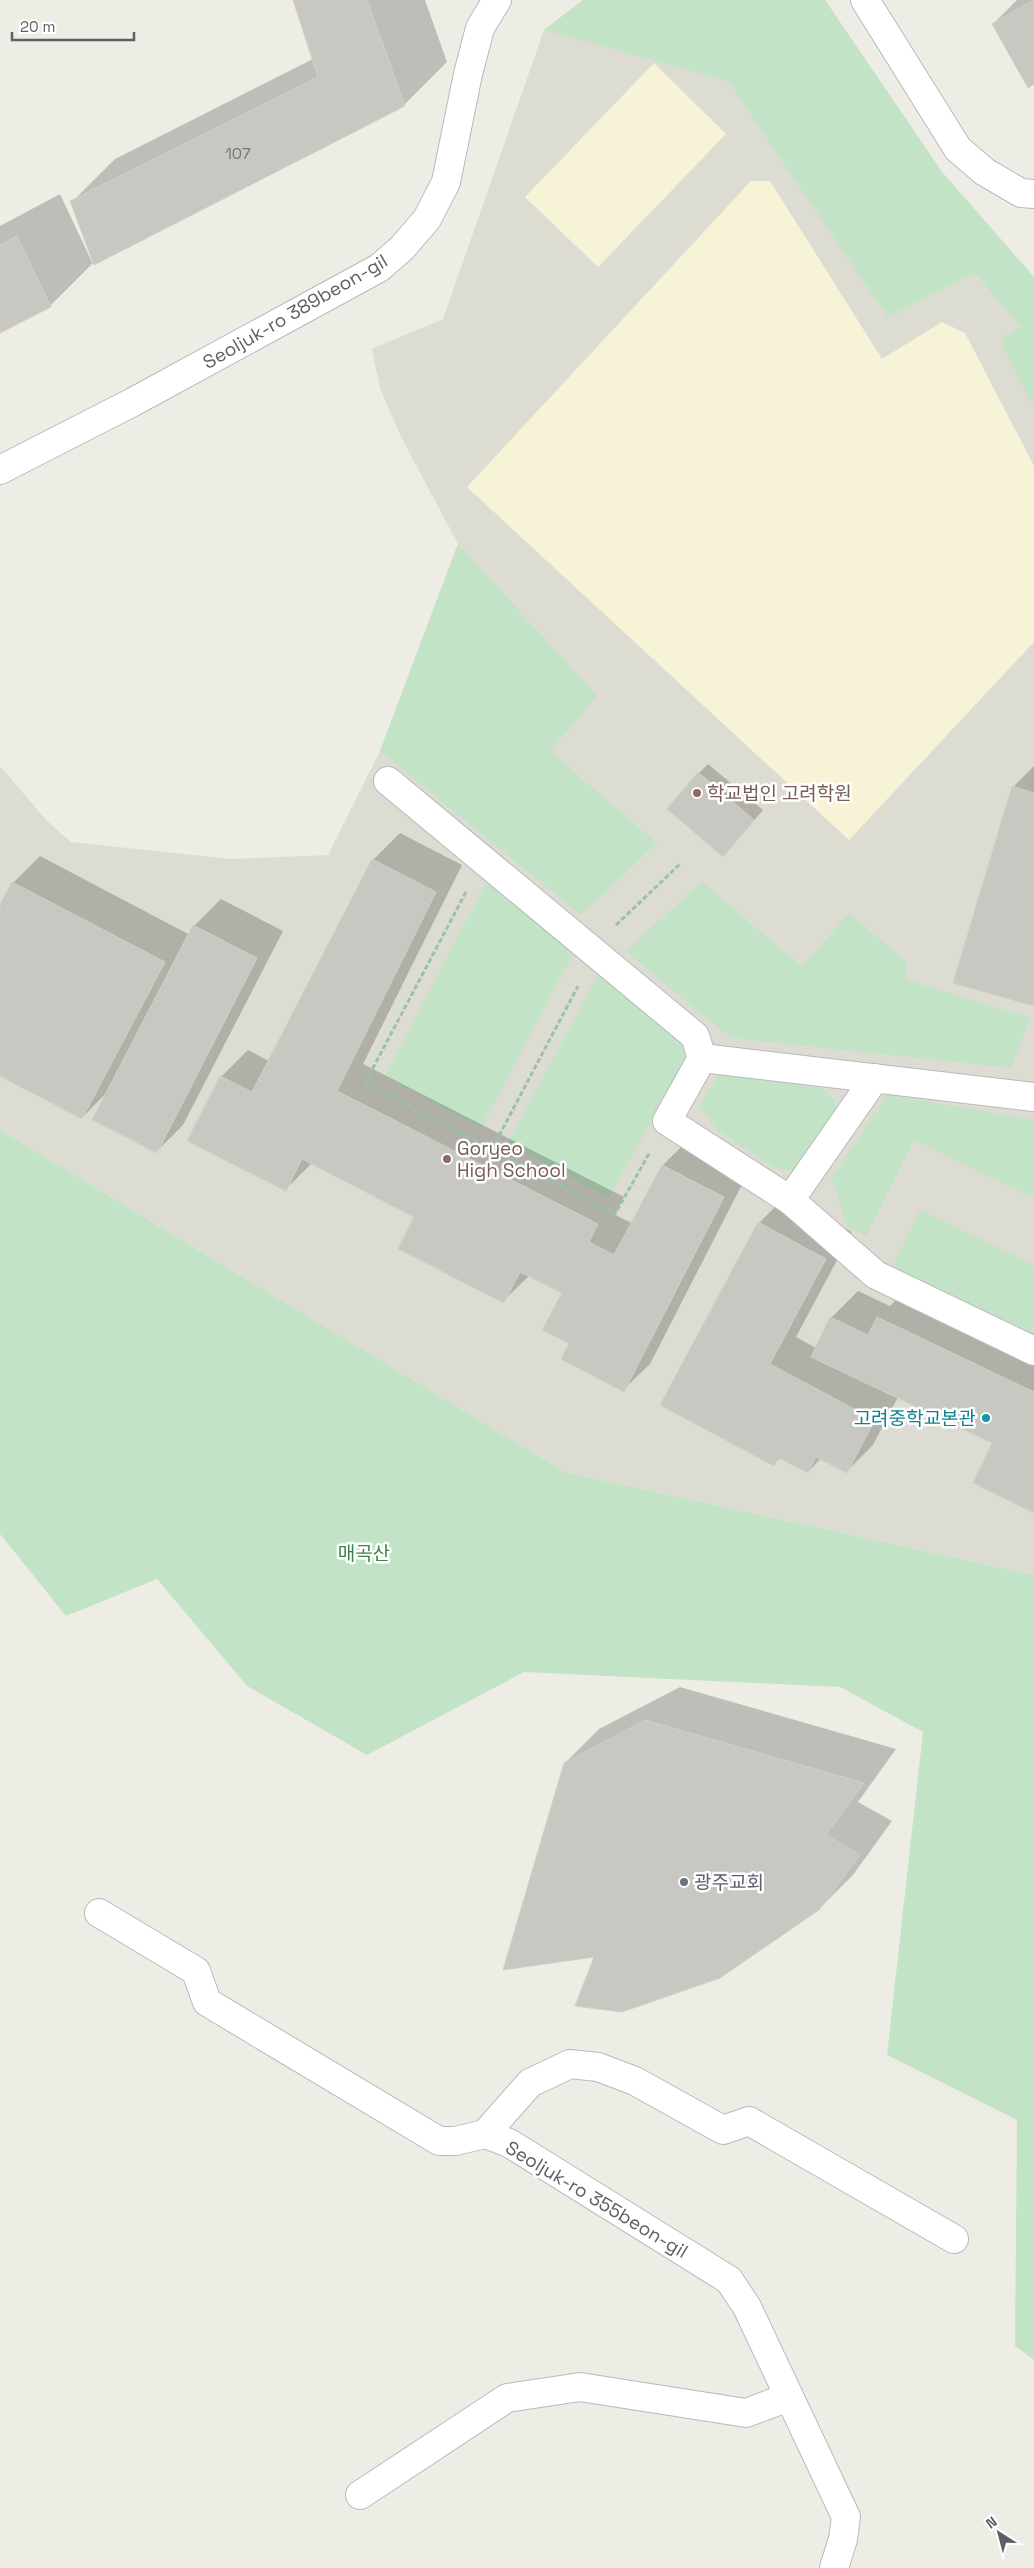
<svg xmlns="http://www.w3.org/2000/svg" width="1034" height="2568" viewBox="0 0 1034 2568" font-family="'Space Grotesk','Noto Sans KR',sans-serif">
	<rect width="100%" height="100%" fill="#eeede5"/>
	<path fill="#dddcd3" d="M583 0H825L942 172 1034 277V1575L565 1472 0 1130V766L47 821 71 842 231 859 328 855 380 751 458 544 401 437 380 388 372 349 443 319 544 30Z"/>
	<g fill="#c3e3c6">
		<path d="M583 0H825L942 172 1034 277V408L1000 340 1021 327 975 273 888 317 728 81 544 30Z"/>
		<path d="M458 544 597 696 550 751 657 843 581 915 380 751Z"/>
		<path d="M488 879 574 952 481 1128 385 1076Z"/>
		<path d="M702 882 802 967 849 913 906 962 907 980 1030 1018 1011 1068 731 1038 625 951Z"/>
		<path d="M599 973 690 1050 609 1198 508 1143Z"/>
		<path d="M719 1074 821 1088 835 1099V1115L799 1171 778 1170 718 1131 699 1106Z"/>
		<path d="M887 1094 1034 1120V1198L914 1140 866 1236 847 1227 832 1178Z"/>
		<path d="M0 1130 565 1472 1034 1575V2360L1015 2346 1017 2120 887 2055 923 1732 840 1687 524 1672 367 1755 247 1686 157 1579 66 1616 0 1534Z"/>
		<path d="M920 1210 1034 1265V1339L891 1270Z"/>
	</g>
	<g fill="#f7f3d6">
		<path d="M654 63 726 134 598 267 525 197Z"/>
		<path d="M751 181H770L882 359 942 322 965 333 1034 466V642L849 840 467 487Z"/>
	</g>
	<g fill="#0003">
		<path d="M295 0H425L447 62 404 105 94 262 50 306 0 331V226L60 194 92 262 94 261 72 202 115 159 313 59Z"/>
		<path d="M1017 0H1034V83L993 24Z"/>
		<path d="M708 764 763 810 732 846 699 773Z"/>
		<path d="M1034 766V1005L1013 787Z"/>
		<path d="M400 833 462 865 363 1064 624 1197 615 1215 632 1223 663 1165 689 1139 750 1169 650 1364 623 1390 571 1343 564 1292 530 1275 503 1301 416 1217 312 1163 285 1190 188 1140 221 1077 248 1050 269 1061 373 860Z"/>
		<path d="M40 856 190 935 194 926 221 899 283 931 183 1125 156 1152 108 1091 82 1118 0 1075V907L13 883Z"/>
		<path d="M786 1196 852 1232 796 1337 816 1348 831 1318 858 1291 890 1306 905 1291 1034 1353V1511L994 1443 898 1397 873 1445 846 1472 821 1458 808 1472 781 1458 774 1464 759 1223Z"/>
		<path d="M680 1687 896 1749 858 1802 892 1821 853 1875 819 1909 596 1955 565 1763 599 1729Z"/>
	</g>
	<g fill="#c9c7c2" stroke="#d2cfc3">
		<path d="M293 0H367L405 106 94 265 70 201 318 77Z"/>
		<path d="M1034 0V84L1028 88 992 24Z"/>
		<path d="M17 236 51 307 0 333V245Z"/>
		<path d="M698 772 754 820 723 857 667 809Z"/>
		<path d="M1012 786 1034 793V1006L953 983Z"/>
		<path d="M372 859 436 892 337 1091 598 1224 589 1242 614 1255 662 1165 724 1197 624 1392 561 1359 569 1343 542 1330 562 1293 520 1272 504 1303 398 1249 414 1217 302 1159 286 1191 187 1141 220 1076 252 1092Z"/>
		<path d="M12 882 165 962 82 1119 0 1076V905Z"/>
		<path d="M193 925 257 958 157 1153 92 1120Z"/>
		<path d="M758 1222 826 1259 770 1364 875 1420 847 1473 816 1457 808 1473 779 1458 774 1466 660 1405Z"/>
		<path d="M830 1317 868 1335 877 1317 1034 1392V1513L973 1483 992 1443 811 1357Z"/>
		<path d="M645 1720 864 1783 826 1835 860 1855 819 1910 720 1978 622 2012 575 2006 594 1957 503 1970 564 1763Z"/>
	</g>
	<g fill="none" stroke-linecap="round" stroke-linejoin="round">
		<g stroke="#b7b9bd" stroke-width="30">
			<g id="minor">
				<path d="M865 0 958 149 985 172 1021 193 1034 194"/>
				<path d="M0 470 133 402 379 268 402 248 427 219 446 182 468 74 480 28 497 0"/>
				<path d="M388 781 695 1036 702 1058 1034 1097"/>
				<path d="M702 1058 667 1121 790 1200 876 1275 1034 1351"/>
				<path d="M790 1200 875 1078"/>
				<path d="M99 1913 196 1971 207 2002 439 2141H455L485 2134 509 2143 729 2280 747 2307 846 2517 843 2539 834 2568"/>
				<path d="M485 2134 530 2083 570 2064 598 2067 635 2081 723 2130 749 2121 954 2239"/>
				<path d="M360 2495 507 2398 580 2387 746 2413 789 2397"/>
			</g>
		</g>
		<g stroke="#9cc1ab" stroke-width="3" stroke-dasharray="5 2.5" stroke-linecap="butt">
			<path d="M466 892 365 1083 615 1214 650 1152"/>
			<path d="M616 925 681 863"/>
			<path d="M492 1149 578 986"/>
		</g>
		<use href="#minor" stroke="#fff" stroke-width="28"/>
	</g>
	<g fill="#8d6e63" stroke="#fff" stroke-width="2">
		<circle cx="697" cy="793" r="5"/>
		<circle cx="447" cy="1159" r="5"/>
	</g>
	<circle fill="#0f9aa8" stroke="#fff" stroke-width="2" cx="986" cy="1418" r="5"/>
	<circle fill="#6b7280" stroke="#fff" stroke-width="2" cx="684" cy="1882" r="5"/>
	<g text-anchor="middle" stroke-width="5" stroke-linejoin="round" paint-order="stroke">
		<g font-size="16" fill="#78797c">
			<text x="238" y="159">107</text>
		</g>
		<g font-size="19" fill="#5d5f64" stroke="#fff">
			<text transform="translate(295 311) rotate(-30)" y="7">Seoljuk-ro 389beon-gil</text>
			<text transform="translate(597 2199) rotate(31)" y="7">Seoljuk-ro 355beon-gil</text>
		</g>
		<g font-size="19" fill="#785e54" stroke="#fff" text-anchor="start">
			<text x="707" y="800">학교법인 고려학원</text>
			<text x="457" y="1155">Goryeo<tspan x="457" dy="22">High School</tspan></text>
		</g>
		<g font-size="19" fill="#0d838f" stroke="#fff" text-anchor="end">
			<text x="976" y="1425">고려중학교본관</text>
		</g>
		<g font-size="19" fill="#3d8247" stroke="#fff">
			<text x="364" y="1560">매곡산</text>
		</g>
		<g font-size="19" fill="#5b616d" stroke="#fff" text-anchor="start">
			<text x="694" y="1889">광주교회</text>
		</g>
	</g>
	<g transform="translate(999 2533) rotate(324)" stroke="#ffffff" stroke-width="4" paint-order="stroke">
	<path d="M0-4L9 19L0 12L-9 19Z" fill="#5d5f64"/>
	<text y="-8" font-size="14" font-weight="bold" text-anchor="middle" fill="#5d5f64">N</text>
	</g>
	<path d="M12 32v8h122v-8" fill="none" stroke="#5d5f64" stroke-width="2.5"/>
	<text x="20" y="32" font-size="15" fill="#5d5f64" stroke="#ffffff" stroke-width="4" paint-order="stroke">20 m</text>
</svg>
